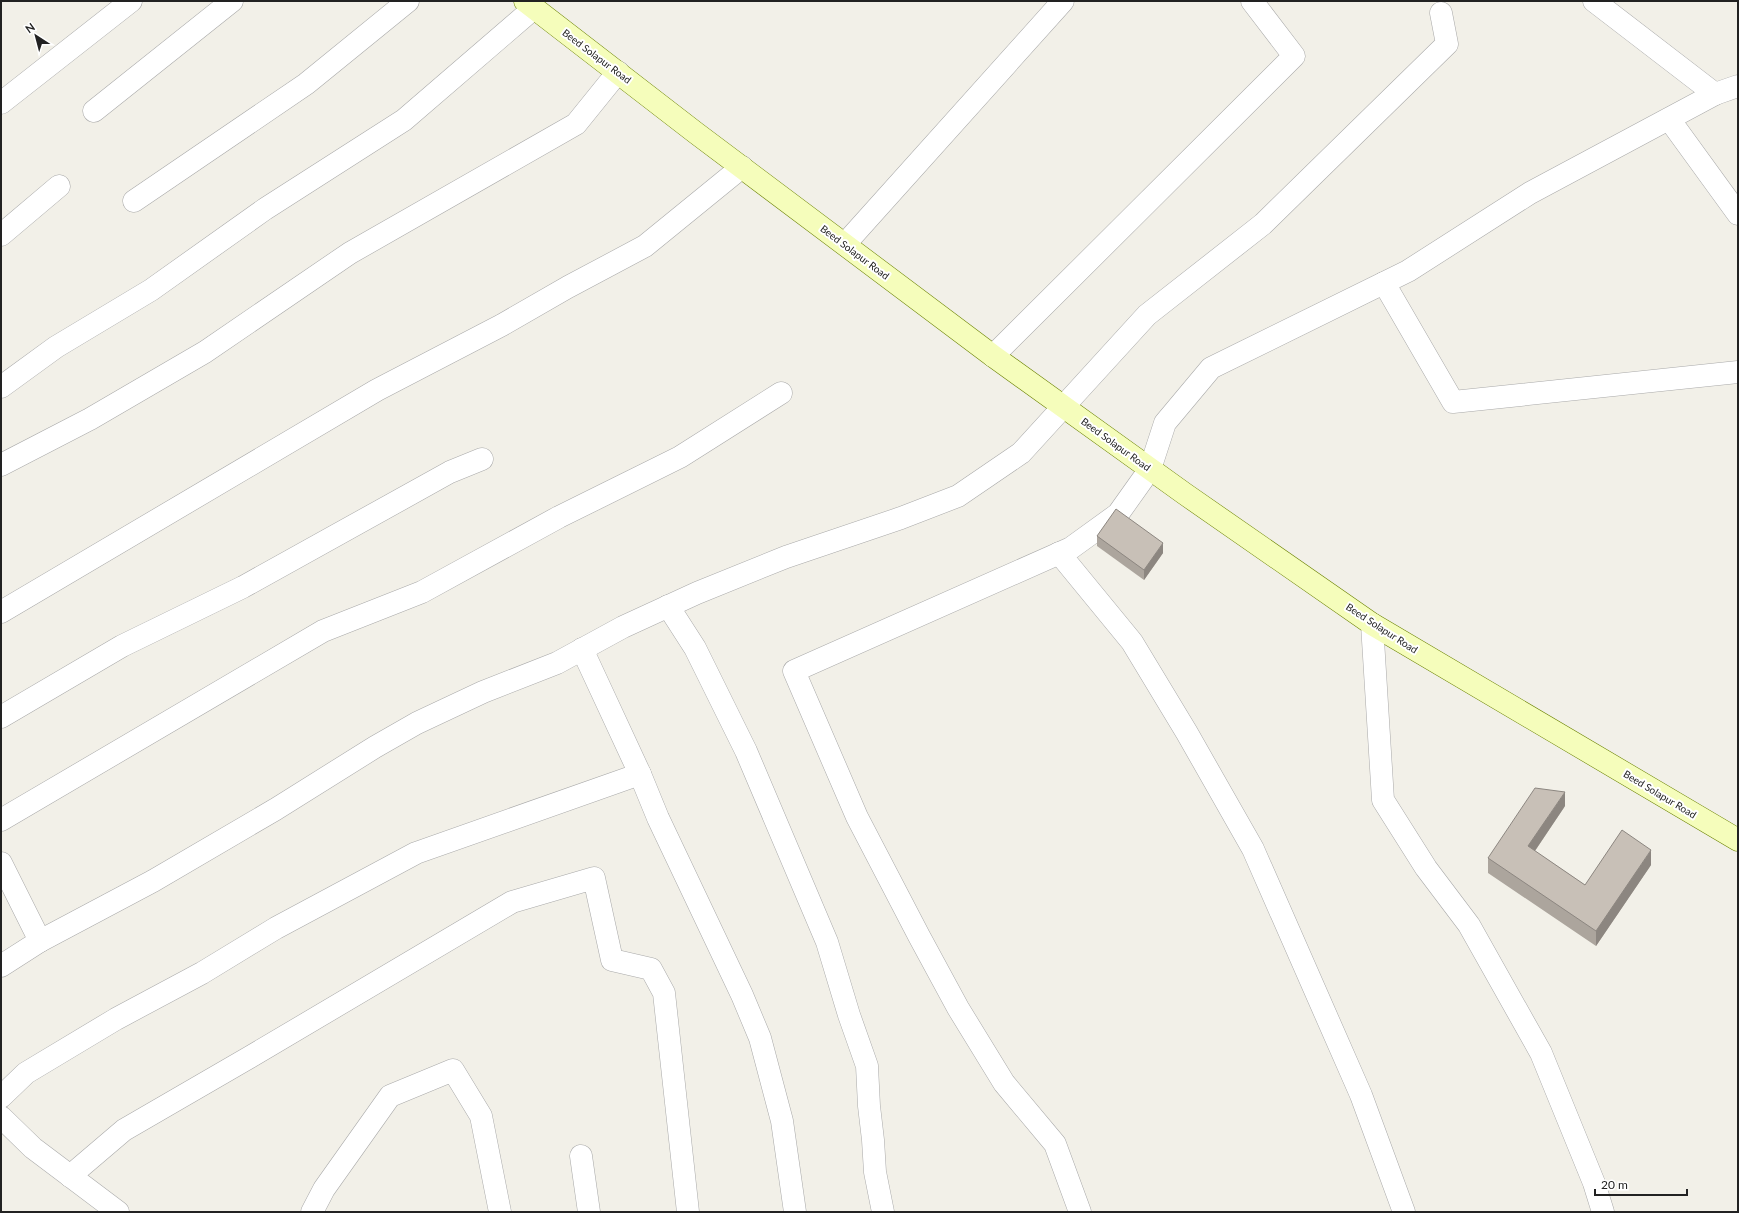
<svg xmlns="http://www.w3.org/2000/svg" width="1739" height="1213" viewBox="0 0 1739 1213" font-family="Lato,sans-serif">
	<rect width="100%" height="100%" fill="#f2f0e8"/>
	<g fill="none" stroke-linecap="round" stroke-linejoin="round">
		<g stroke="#a9a9a9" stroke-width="23">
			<g id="minor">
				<path d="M1594 1 1715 94"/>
				<path d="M1 103 131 1"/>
				<path d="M94 111 232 1"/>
				<path d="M1669 119 1738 214"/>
				<path d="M134 201 306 84 408 1"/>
				<path d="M1 235 59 186"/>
				<path d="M845 244 1063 1"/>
				<path d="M1384 283 1453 402 1738 372"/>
				<path d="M993 356 1294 56 1252 1"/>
				<path d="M1 387 56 347 151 290 265 209 404 120 534 8"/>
				<path d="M1 465 90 419 205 352 350 253 576 124 618 72"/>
				<path d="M1059 553 1132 642 1187 733 1253 849 1361 1095 1404 1212"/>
				<path d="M668 606 695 648 746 751 827 942 849 1015 867 1066 869 1106 873 1140 875 1172 883 1212"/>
				<path d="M1 612 377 390 502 325 568 287 645 246 742 167"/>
				<path d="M1372 624 1383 800 1426 868 1469 925 1541 1053 1594 1183 1603 1212"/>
				<path d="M582 649 640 774 658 818 742 995 760 1038 782 1121 795 1212"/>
				<path d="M1 717 122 646 243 587 450 472 482 459"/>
				<path d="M1 820 323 631 422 592 559 517 680 457 781 393"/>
				<path d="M1 863 40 941 1 966"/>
				<path d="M40 941 153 881 276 809 375 747 417 723 483 692 557 663 623 627 697 593 786 557 901 518 958 496 1021 453 1147 315 1263 224 1447 44 1441 13"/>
				<path d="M1 1097 26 1073 116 1019 202 973 276 928 416 853 640 774"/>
				<path d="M581 1156 589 1212"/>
				<path d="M70 1176 124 1130 250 1057 512 902 594 878 612 960 651 969 664 993 688 1212"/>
				<path d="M312 1212 324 1189 390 1096 453 1070 481 1116 500 1212"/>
				<path d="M1080 1212 1055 1144 1004 1083 958 1008 919 936 857 817 794 671 1071 548 1118 514 1150 469 1165 423 1211 368 1408 271 1530 193 1715 94 1738 86"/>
			</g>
		</g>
		<g stroke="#a9a9a9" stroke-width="23">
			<path id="tertiary" d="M1 1117 33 1148 118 1212"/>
		</g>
		<g stroke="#6a8100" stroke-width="23">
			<path id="secondary" d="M525 1 696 133 993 356 1185 494 1372 624 1738 840"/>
		</g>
		<use href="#minor" stroke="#fff" stroke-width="22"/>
		<use href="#tertiary" stroke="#fff" stroke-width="22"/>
		<use href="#secondary" stroke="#f5fdbb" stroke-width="22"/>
	</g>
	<g fill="#aca59d">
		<path d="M1097 536 1163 553 1144 580 1097 546Z"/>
		<path d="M1565 806 1535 851 1585 885 1651 865 1596 946 1488 873V858Z"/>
	</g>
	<g fill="#8c8680">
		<path d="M1163 543V553L1144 580V570Z"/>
		<path d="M1565 792V806L1528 861V846Z"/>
		<path d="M1651 850V865L1596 946V931Z"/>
	</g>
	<g fill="#c8c0b7" stroke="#8c8680">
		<path d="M1116 509 1163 543 1144 570 1097 536Z"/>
		<path d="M1535 788 1565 792 1528 846 1585 885 1622 830 1651 850 1596 931 1488 858Z"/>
	</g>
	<g text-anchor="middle" stroke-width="4" stroke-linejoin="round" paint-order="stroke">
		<g font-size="10" fill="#222" stroke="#fff">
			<text transform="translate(597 56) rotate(37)" y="4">Beed Solapur Road</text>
			<text transform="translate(855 252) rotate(37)" y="4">Beed Solapur Road</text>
			<text transform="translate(1116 444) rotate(36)" y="4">Beed Solapur Road</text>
			<text transform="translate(1382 628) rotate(33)" y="4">Beed Solapur Road</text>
			<text transform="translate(1660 794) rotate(31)" y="4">Beed Solapur Road</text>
		</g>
	</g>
	<rect width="1739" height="1213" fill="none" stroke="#222222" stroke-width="4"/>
	<g transform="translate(36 36) rotate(324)" stroke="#ffffff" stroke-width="3" paint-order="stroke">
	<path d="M0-3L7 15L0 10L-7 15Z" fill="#222222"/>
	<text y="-6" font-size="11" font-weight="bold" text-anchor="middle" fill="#222222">N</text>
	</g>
	<path d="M1595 1189v6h92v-6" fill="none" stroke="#222222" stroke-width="2"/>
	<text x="1601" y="1189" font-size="12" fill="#222222" stroke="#ffffff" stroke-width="3" paint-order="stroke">20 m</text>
</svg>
